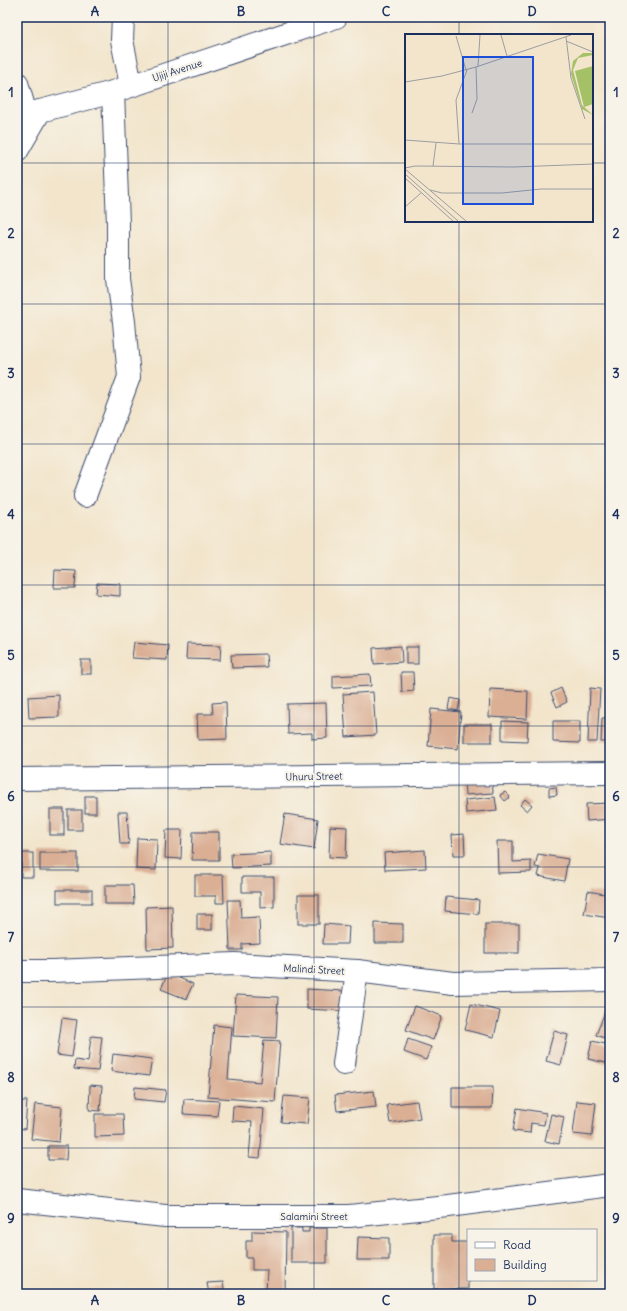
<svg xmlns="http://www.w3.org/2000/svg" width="627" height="1311" viewBox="0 0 627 1311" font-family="Delius,sans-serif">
	<rect width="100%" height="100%" fill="#f7f3e8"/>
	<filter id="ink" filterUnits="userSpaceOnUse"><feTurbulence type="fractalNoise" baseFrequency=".025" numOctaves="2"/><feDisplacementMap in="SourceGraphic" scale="8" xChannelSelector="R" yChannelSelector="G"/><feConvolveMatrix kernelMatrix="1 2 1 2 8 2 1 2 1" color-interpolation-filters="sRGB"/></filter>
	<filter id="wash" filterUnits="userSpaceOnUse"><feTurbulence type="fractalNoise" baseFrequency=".012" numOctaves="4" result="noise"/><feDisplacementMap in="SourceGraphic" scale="16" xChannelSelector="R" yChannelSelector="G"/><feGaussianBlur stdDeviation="0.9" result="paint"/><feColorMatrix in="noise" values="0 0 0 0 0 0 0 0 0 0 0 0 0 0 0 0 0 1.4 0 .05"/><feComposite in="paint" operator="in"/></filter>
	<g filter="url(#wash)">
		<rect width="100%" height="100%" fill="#f2e5cc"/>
		<g id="blocks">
			<g fill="#daaf94">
				<path d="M55 570 76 571 75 588H54Z"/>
				<path d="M97 583 120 584V596L96 594Z"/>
				<path d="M134 642 168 645 167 660 132 658Z"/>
				<path d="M187 644 221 645 220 660 186 659Z"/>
				<path d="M401 646 402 662 374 664 373 648Z"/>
				<rect x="406" y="647" width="12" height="17"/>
				<path d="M266 654 267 667 232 668 231 655Z"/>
				<rect x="81" y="660" width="10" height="14"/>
				<path d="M401 672H413L414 691 402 692Z"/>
				<path d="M370 674 371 686 333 688V676Z"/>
				<path d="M561 688 567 702 557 707 551 693Z"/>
				<path d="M590 688 600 689 597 742H588Z"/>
				<path d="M490 689 528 691 527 719 489 717Z"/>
				<path d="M373 692 376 735 346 737 343 694Z"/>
				<path d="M59 695V717L29 718 28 697Z"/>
				<path d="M450 698 460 700 458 711 448 709Z"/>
				<path d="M226 702 227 739 198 740 197 714H213L212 703Z"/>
				<path d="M326 703 327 738 312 739V733L288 734 287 704Z"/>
				<path d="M431 709 461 712 458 749 428 746Z"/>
				<path d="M602 718H610V742H601Z"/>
				<path d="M502 721 528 722 527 741 502 740Z"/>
				<path d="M553 721H580V743L553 742Z"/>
				<rect x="464" y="724" width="28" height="18"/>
				<path d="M492 775 493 793 465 795 464 777Z"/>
				<path d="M556 787 557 795 549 796V788Z"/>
				<path d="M505 792 510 797 505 801 500 795Z"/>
				<rect x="85" y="796" width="11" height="17"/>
				<path d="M495 797 497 810 466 813 465 800Z"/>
				<path d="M525 799 532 805 527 811 520 805Z"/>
				<path d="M610 803V819L587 821 586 804Z"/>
				<rect x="50" y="809" width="14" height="26"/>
				<rect x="68" y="810" width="14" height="20"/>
				<path d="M118 812H127L129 844H120Z"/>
				<path d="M285 814 318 819 314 849 280 844Z"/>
				<path d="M330 826 347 827 346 858 329 857Z"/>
				<path d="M166 830H182L181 859 165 858Z"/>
				<path d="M193 832H219V860H192Z"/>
				<path d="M464 834 465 855H453L452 835Z"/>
				<path d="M137 838 157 839 156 870 136 869Z"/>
				<path d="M497 841H513V862L531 861V872L498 873Z"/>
				<path d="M425 850 426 868 385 870 384 853Z"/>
				<path d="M271 852V866L232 868 231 854Z"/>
				<rect x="21" y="853" width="12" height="24"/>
				<rect x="40" y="853" width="38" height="18"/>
				<path d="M538 854 568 859 564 881 538 876 540 868 535 867Z"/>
				<path d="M195 875H223L224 903H216V896H195Z"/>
				<path d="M242 877H274V907L260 908V892H242Z"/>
				<path d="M105 885H133L134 904H105Z"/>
				<rect x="57" y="890" width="35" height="13"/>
				<path d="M588 891 610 895V918L584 914Z"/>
				<rect x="298" y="895" width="21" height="29"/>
				<path d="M446 897 479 900 478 914 445 911Z"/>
				<path d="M228 900H240L241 918 259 917 260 943 242 944V950H230Z"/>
				<path d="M172 906 173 948 147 949 146 907Z"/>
				<rect x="197" y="914" width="15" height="16"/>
				<path d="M375 923 403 924V943H375Z"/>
				<path d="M324 924 349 926 348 944H323Z"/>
				<rect x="485" y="924" width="34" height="29"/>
				<path d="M168 973 193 984 186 999 161 989Z"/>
				<path d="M307 989 344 991 343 1011 307 1009Z"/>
				<path d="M236 995 278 997 276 1038 233 1036Z"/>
				<path d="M471 1004 500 1011 494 1037 465 1030Z"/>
				<path d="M608 1004 610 1005V1040L596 1035Z"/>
				<path d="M415 1006 442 1016 433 1040 406 1030Z"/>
				<path d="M62 1018 77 1020 72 1057 57 1055Z"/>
				<path d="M214 1025 232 1027 228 1079 260 1082 264 1040 280 1041 275 1102 208 1097Z"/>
				<path d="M554 1031 568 1035 561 1065 546 1061Z"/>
				<path d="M91 1036 102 1037 98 1071 74 1069 75 1060 88 1062Z"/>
				<path d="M408 1039 431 1047 426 1060 404 1052Z"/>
				<path d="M592 1041 610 1045V1064L588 1059Z"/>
				<path d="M113 1054 152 1059 149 1076 111 1071Z"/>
				<path d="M90 1085 102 1086 100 1111 89 1110Z"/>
				<path d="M135 1087 166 1090 164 1102 134 1099Z"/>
				<path d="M452 1087H493L492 1108H452Z"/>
				<path d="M374 1091 376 1107 337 1111 335 1095Z"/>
				<path d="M284 1096 310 1098 307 1124 281 1122Z"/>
				<path d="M184 1099 219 1101 217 1116 183 1114Z"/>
				<path d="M17 1101H27L25 1129 17 1128Z"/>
				<path d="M417 1101 420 1118 390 1123 387 1105Z"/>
				<path d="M577 1101 596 1103 592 1136 573 1134Z"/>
				<path d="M35 1104 62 1107 59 1142 31 1139Z"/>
				<path d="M233 1106 264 1109 260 1158 249 1157 252 1122 232 1121Z"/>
				<path d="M517 1108 546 1113 544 1125 531 1123 530 1133 513 1131Z"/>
				<path d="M95 1114H123L124 1136 95 1137Z"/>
				<path d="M551 1114 564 1117 559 1144 545 1141Z"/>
				<path d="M48 1146H67L66 1160H48Z"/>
				<path d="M291 1228H302V1232H309V1228H327V1263H291Z"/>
				<path d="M252 1231 286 1232 285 1294H266L267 1270H252V1258H246V1241H252Z"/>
				<path d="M434 1235H452V1242H468V1289H434Z"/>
				<path d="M358 1237 389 1238V1260H357Z"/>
				<path d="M223 1282 225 1294H209L207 1283Z"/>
			</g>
		</g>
	</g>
	<g filter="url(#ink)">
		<use href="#blocks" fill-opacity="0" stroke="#3b4a6e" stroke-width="1"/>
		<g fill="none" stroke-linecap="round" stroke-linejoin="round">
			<g stroke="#3b4a6e" stroke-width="24">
				<g id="minor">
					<path d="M123 17 122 40 131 85"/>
					<path d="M17 83 26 114"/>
					<path d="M17 151 40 111"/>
					<path d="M85 496 129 377 124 322 118 279V224L113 92"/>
					<path d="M17 779 610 773"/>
					<path d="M17 971H52L235 964 357 971 453 983 610 980"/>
					<path d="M344 1064 357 971"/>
					<path d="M17 1200 165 1216H349L448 1206 610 1185"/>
				</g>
			</g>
			<g stroke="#3b4a6e" stroke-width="24">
				<path id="major" d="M17 117 113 92 336 17"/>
			</g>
			<use href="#minor" stroke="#fff" stroke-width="22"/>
			<use href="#major" stroke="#fff" stroke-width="22"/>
		</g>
	</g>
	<path fill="none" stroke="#1b2f5e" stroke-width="1" stroke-opacity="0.55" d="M168 17V1294M314 17V1294M459 17V35M17 163H406M592 163H610M459 221V1294M17 304H610M17 444H610M17 585H610M17 726H610M17 867H610M17 1007H610M17 1148H610"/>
	<g text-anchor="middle" stroke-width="4" stroke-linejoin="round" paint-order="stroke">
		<g font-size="10" fill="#1b2f5e" stroke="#f7f3e8">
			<text transform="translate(177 70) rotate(-18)" y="4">Ujiji Avenue</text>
			<text transform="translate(314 776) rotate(-1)" y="4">Uhuru Street</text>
			<text transform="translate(314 969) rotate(3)" y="4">Malindi Street</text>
			<text x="314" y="1220">Salamini Street</text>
		</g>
	</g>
	<g transform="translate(405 34)">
		<rect width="188" height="188" fill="#f2e5cc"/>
		<path d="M178 19H188V21L173 24 168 36 177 71 188 81 177 75 166 40 168 27ZM188 32V70L179 73 170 37Z" fill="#a5c168"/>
		<path fill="none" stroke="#9c9ca0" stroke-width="1" d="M96 1 102 22M51 2 61 36M161 3 166 44 180 85M161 7 188 18M73 32 75 1M0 48 37 42 71 33 166 1M67 79 72 65 71 33M0 106 54 110H188M54 110 51 66 62 36M28 132 31 109M0 134 10 132 109 133 188 130M0 135 61 187M0 140 53 187M0 144 48 187M25 156 37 159H97L136 155H188M0 173 16 159"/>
		<path fill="#1d4ed8" fill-opacity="0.15" stroke="#1d4ed8" stroke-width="2" d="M58 23H128V170H58Z"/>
		<rect width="188" height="188" fill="none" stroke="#1b2f5e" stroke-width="2"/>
	</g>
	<rect width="627" height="1311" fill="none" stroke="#f7f3e8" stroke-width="44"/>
	<rect x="467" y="1229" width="130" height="52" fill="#f7f3e8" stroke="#9fa5b1"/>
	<rect x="475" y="1242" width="20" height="6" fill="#ffffff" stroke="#9fa5b1"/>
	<text x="503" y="1249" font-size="12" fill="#1b2f5e">Road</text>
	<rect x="475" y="1259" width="20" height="12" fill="#daaf94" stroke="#9fa5b1"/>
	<text x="503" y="1269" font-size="12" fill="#1b2f5e">Building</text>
	<rect x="22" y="22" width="583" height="1267" fill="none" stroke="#1b2f5e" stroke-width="1.5"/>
	<g font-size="13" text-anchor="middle" font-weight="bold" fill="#1b2f5e">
		<text x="95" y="16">A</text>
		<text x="241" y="16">B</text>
		<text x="386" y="16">C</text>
		<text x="532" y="16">D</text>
		<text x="11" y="97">1</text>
		<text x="616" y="97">1</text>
		<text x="11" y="238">2</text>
		<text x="616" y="238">2</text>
		<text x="11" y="378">3</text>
		<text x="616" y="378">3</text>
		<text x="11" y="519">4</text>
		<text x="616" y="519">4</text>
		<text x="11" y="660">5</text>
		<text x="616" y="660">5</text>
		<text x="11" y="801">6</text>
		<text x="616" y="801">6</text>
		<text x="11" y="942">7</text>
		<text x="616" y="942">7</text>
		<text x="11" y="1082">8</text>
		<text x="616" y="1082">8</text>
		<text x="11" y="1223">9</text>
		<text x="616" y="1223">9</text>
		<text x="95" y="1305">A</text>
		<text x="241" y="1305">B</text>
		<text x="386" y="1305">C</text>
		<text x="532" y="1305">D</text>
	</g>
</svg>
